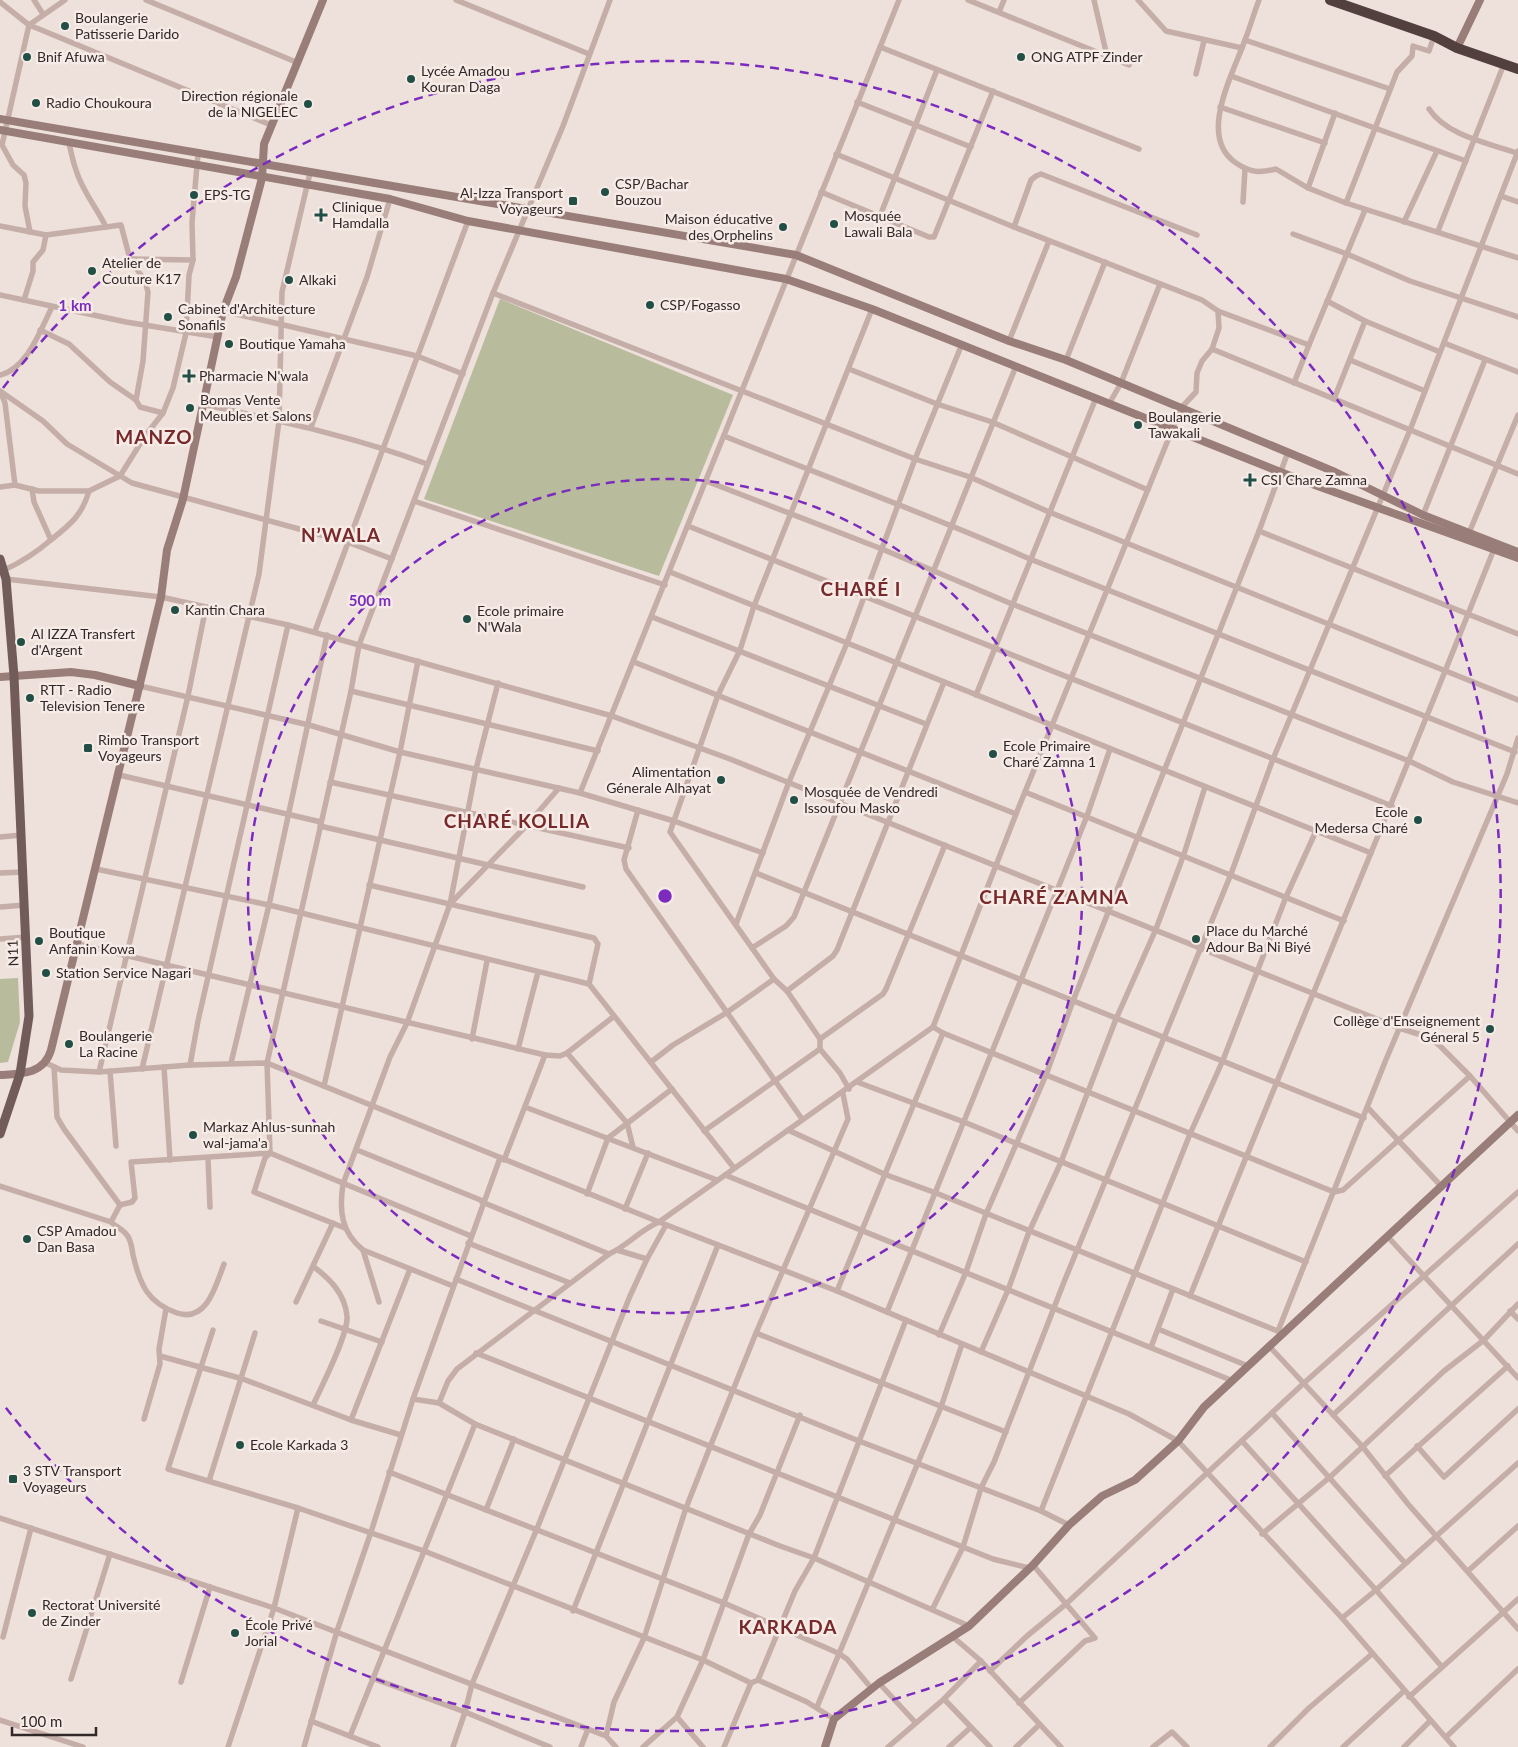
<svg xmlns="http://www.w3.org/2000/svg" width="1518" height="1747" viewBox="0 0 1518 1747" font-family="Lato,sans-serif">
	<rect width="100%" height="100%" fill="#eee0da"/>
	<g fill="#b8bb9c">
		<path d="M500 299 733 395 659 576 424 499Z"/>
		<path d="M18 978 20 1022 8 1062 0 1063V979Z"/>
	</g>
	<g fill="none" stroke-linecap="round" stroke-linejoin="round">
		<g stroke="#c5aea8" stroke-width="5.5">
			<path d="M34 0 43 14"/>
			<path d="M146 0 296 62"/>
			<path d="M456 0 589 54"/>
			<path d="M968 0 1129 65"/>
			<path d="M1094 0 1107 56"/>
			<path d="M1138 0 1166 31 1242 48"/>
			<path d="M1259 0C1254 13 1250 27 1245 40 1233 74 1197 137 1236 163 1251 173 1260 173 1276 169L1308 188 1346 203 1518 258"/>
			<path d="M0 2 29 25 39 29 271 125"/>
			<path d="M999 12 1004 0"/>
			<path d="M1245 40 1390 89"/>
			<path d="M880 47 1139 149"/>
			<path d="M1196 74 1204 41"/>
			<path d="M1231 76 1466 161"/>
			<path d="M857 102 971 147"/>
			<path d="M1220 107 1325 143"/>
			<path d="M1429 109C1447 136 1488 143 1517 153"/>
			<path d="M69 143C71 152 73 162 76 170 82 191 97 208 106 227L121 225 130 259 145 281 148 292 143 361 136 400 140 407 163 413"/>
			<path d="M1308 188 1335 113"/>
			<path d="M821 192 929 237H934L993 91"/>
			<path d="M1501 196 1518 202"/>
			<path d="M1243 202 1245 169"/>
			<path d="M1346 203 1397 72 1412 56 1413 46 1429 51 1434 36"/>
			<path d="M880 216 937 70"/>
			<path d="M1404 222 1437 151"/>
			<path d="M0 226 46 235"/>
			<path d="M1014 227 1031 180 1036 176 1041 174 1197 235"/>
			<path d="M1438 231 1504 64"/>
			<path d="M30 232 25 206 26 183 24 175 13 165 2 145 29 25 65 0"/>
			<path d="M1293 234 1347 254 1410 281 1518 317"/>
			<path d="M130 259 193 260"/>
			<path d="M493 293 915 459 970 477 1049 512 1518 700"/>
			<path d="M0 295 126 322 218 337"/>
			<path d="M24 300 33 271V262L43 250 46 235 106 227"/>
			<path d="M1327 301 1365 321 1440 352"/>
			<path d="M223 311 417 356 463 374"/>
			<path d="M1218 311 1309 345 1365 210"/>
			<path d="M40 330 69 344 110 382 136 400"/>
			<path d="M1009 341 1049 241"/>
			<path d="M1444 343 1518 372"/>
			<path d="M1212 349 1518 474"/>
			<path d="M1066 360 1105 262"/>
			<path d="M1350 360 1425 391"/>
			<path d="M849 369 937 404 992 422 1148 490"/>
			<path d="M0 375C27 369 40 331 52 307"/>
			<path d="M1294 383 1309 345"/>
			<path d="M0 391 43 421 67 444 132 483 350 543 392 559"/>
			<path d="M1 393 5 403 15 485"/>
			<path d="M1334 399 1365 321"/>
			<path d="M202 404C279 421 353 436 427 464"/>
			<path d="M1109 404 1121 383 1160 284"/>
			<path d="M311 427 367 277 390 199"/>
			<path d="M724 436C826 477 930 515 1030 559L1515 752"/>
			<path d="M706 481 882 549 1012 604 1409 761 1453 782 1518 803"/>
			<path d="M0 487 15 485 39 491H89L120 476 145 436 163 413 173 388 186 333 189 275 193 260 192 222 198 154"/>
			<path d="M32 489 34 502 51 540"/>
			<path d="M414 501 665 585"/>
			<path d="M1423 515 1485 360"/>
			<path d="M688 526 1392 806"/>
			<path d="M1259 531 1518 634"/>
			<path d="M1469 533 1518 415"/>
			<path d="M4 570C22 562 37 552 52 539 71 524 82 515 89 491"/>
			<path d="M670 572 1371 853"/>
			<path d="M6 579 161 597 288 625 612 716 730 759 1399 1028 1428 1037 1439 1045 1470 1076 1518 1131"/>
			<path d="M652 617 926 724"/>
			<path d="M315 631 468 221"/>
			<path d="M634 662 1016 814"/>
			<path d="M140 686 309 725 400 752 580 793 674 821 763 853"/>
			<path d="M351 691 598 751"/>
			<path d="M976 695 1096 398"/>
			<path d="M119 775 321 822"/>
			<path d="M330 782 629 848"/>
			<path d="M1025 792 1344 921"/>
			<path d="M580 793 899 0"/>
			<path d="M638 810 624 860 626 869 802 1119"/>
			<path d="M320 826 583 887"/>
			<path d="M0 837 22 835"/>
			<path d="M96 869 269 905 589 984 734 1168"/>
			<path d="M0 873 24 872"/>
			<path d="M756 873 1364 1118"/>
			<path d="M369 885 594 938 598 944 589 984"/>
			<path d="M450 904 526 826 559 788"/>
			<path d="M0 907 25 905"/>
			<path d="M736 924 789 782 847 643 915 459 962 344"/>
			<path d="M0 939 27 937"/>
			<path d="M78 944 545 1055 560 1056 567 1053 613 1017"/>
			<path d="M752 948 786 926 794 917 1016 366"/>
			<path d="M787 991 833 956 837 950 944 682"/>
			<path d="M933 1027 943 1033 1334 1192 1343 1190 1470 1076"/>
			<path d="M472 1039 487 961"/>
			<path d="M820 1039 883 994 886 989 945 845"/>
			<path d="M518 1049 538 972"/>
			<path d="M567 1053 627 1123 633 1147"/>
			<path d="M651 1062 673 1045 726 1013 774 979"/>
			<path d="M46 1063 61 1070 99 1072 190 1065 267 1063 659 1222 837 1291 1129 1414 1178 1441 1342 1618 1454 1747"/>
			<path d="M231 1063 269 905 327 635"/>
			<path d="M190 1065 198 1021 288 625"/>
			<path d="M54 1067 57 1117 64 1129 120 1205"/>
			<path d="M164 1067 170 1160"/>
			<path d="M142 1069 259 574 279 421 282 292 310 173"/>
			<path d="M110 1071 116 1146"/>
			<path d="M99 1072 188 696 206 607"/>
			<path d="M857 1082 964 1122 1306 1262"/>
			<path d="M324 1086 400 752 418 661"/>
			<path d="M849 1089 840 1073 820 1049V1039L787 991 774 979 670 832 718 695 740 650 754 606 872 309"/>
			<path d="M525 1107 717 1180"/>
			<path d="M1368 1108 1442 1187"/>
			<path d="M788 1130 884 1174 936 1193 1280 1332"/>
			<path d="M704 1131 820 1049"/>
			<path d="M357 1150 483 1201"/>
			<path d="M208 1158 210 1207"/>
			<path d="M504 1160 545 1055"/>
			<path d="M725 1175 1233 1381"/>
			<path d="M0 1186 111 1222"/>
			<path d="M587 1194 608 1138 672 1089"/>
			<path d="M482 1202 609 1254"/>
			<path d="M625 1209 648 1153"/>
			<path d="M345 1228 254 1192 265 1158 270 1153 267 1063 351 691 359 645 493 293 563 126 610 0"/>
			<path d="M1388 1237 1518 1378"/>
			<path d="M468 1243 570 1283"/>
			<path d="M363 1250 379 1302"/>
			<path d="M617 1250 647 1259"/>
			<path d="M224 1264C216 1285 207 1323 177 1313 148 1303 140 1285 133 1255 132 1249 131 1238 126 1234 122 1229 115 1226 111 1222L120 1205 132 1202 135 1198 131 1162 270 1153 471 1236"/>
			<path d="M456 1279 859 1441 1041 1511 1069 1525"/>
			<path d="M453 1286 363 1250C341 1232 339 1211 343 1184L390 1057 407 1023 450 904 476 769 498 683"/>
			<path d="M837 1291 943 1033"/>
			<path d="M1190 1296C1290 1046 1395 799 1494 549"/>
			<path d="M296 1302 333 1223"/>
			<path d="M1510 1311 1518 1319"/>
			<path d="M887 1312 1087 816 1110 749"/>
			<path d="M321 1321 382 1342"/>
			<path d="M1158 1329 1248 1366"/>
			<path d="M213 1330 168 1469 298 1508 424 1551 703 1660 751 1683 758 1680 807 1702 834 1719"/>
			<path d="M1278 1331 1385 1062 1507 774 1518 738"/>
			<path d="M756 1333 1006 1432"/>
			<path d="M939 1335 966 1272 986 1214 1046 1075 1073 1001 1259 531 1288 452"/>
			<path d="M1151 1347 1173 1289"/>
			<path d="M1270 1347 1362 1446 1408 1504 1518 1629"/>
			<path d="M981 1352 1008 1290 1029 1232 1061 1162 1116 1019 1156 929 1184 854 1205 787"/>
			<path d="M476 1353 993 1559 1029 1568"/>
			<path d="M160 1356 243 1379 351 1420 401 1435"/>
			<path d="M413 1399 439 1403 475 1424 780 1546 814 1558 969 1626"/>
			<path d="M439 1403 448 1381 457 1369 609 1254C627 1246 640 1230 659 1222L933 1027 1016 814 1181 408 1196 392 1197 373 1202 361 1212 349 1219 328 1218 311 1202 300 1014 227 836 154"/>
			<path d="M313 1405C321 1388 349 1333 347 1316 345 1294 330 1279 314 1267"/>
			<path d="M1272 1413 1405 1563"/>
			<path d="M1333 1415 1518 1244"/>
			<path d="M144 1419 160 1364 159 1349 166 1309"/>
			<path d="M351 1420 410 1269"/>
			<path d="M1242 1441 1376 1590 1442 1667"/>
			<path d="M1417 1446 1444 1477 1518 1409"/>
			<path d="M389 1472 724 1603 838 1653 847 1659 872 1689"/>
			<path d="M1385 1476 1508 1366"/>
			<path d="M209 1481 255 1333"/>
			<path d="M486 1510 514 1439"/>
			<path d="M1041 1511 1190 1134 1223 1060 1286 897 1316 831"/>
			<path d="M0 1518 274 1608 606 1736 616 1747"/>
			<path d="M1262 1534 1330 1477 1444 1371 1484 1340 1518 1304"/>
			<path d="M1468 1571 1518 1526"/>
			<path d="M933 1608 963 1547 981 1488 994 1462 1064 1282 1231 874 1273 759 1410 430 1518 151"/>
			<path d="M573 1611 718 1245"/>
			<path d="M1342 1618 1376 1590 1518 1463"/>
			<path d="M3 1637 31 1528"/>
			<path d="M953 1637 981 1661 1061 1747"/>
			<path d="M990 1671 1027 1636 1066 1604 1304 1383 1518 1192"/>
			<path d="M372 1678 465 1712 550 1747"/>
			<path d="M71 1679 110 1554"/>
			<path d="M758 1680 795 1591 814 1558 906 1320"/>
			<path d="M181 1682 210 1587"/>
			<path d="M879 1683 915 1722"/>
			<path d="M1409 1697 1518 1599"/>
			<path d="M944 1699 990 1747"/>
			<path d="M1019 1703 1085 1641 1095 1638 1033 1565"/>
			<path d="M817 1707 941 1407 962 1344"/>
			<path d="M0 1720 83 1747"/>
			<path d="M311 1721 378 1747"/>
			<path d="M350 1736 475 1424"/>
			<path d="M606 1736 614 1702 644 1638 686 1508 710 1447 756 1333 848 1119 843 1094"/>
			<path d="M1446 1737 1518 1669"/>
			<path d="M228 1747 274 1608 298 1508"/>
			<path d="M304 1747 337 1631 371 1532 413 1399 500 1158"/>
			<path d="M453 1747 465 1712 472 1684 536 1531 630 1296 647 1259 666 1225"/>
			<path d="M581 1747 588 1729"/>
			<path d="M643 1747 677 1717"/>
			<path d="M703 1747 677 1717 703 1660 749 1534 760 1515 800 1415"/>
			<path d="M724 1747 751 1683"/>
			<path d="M888 1747 944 1699 981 1661"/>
			<path d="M949 1747 970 1728"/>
			<path d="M1016 1747 1039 1725"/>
			<path d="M1153 1747 1172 1732 1187 1747"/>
			<path d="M1270 1747 1309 1708 1372 1654"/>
			<path d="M1343 1747 1404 1691"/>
			<path d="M1404 1747 1430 1721"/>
		</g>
		<g stroke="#987d79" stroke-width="8">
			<path d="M1457 48 1480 0"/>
			<path d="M0 119 796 255 1009 341 1066 360 1335 472 1423 515 1518 552"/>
			<path d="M0 130 390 199 468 221 786 279 872 309 1298 479 1518 558"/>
			<path d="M0 677 71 672 95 675 140 686"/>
			<path d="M0 1075C22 1074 44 1074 51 1050L161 597 167 550 183 499 223 311 236 277 262 178 264 144 323 0"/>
			<path d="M825 1747 834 1719 879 1683 969 1626 1033 1565 1069 1525 1102 1496 1135 1480 1178 1441 1204 1407 1518 1115"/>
		</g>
		<path stroke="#725c5a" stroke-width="9" d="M0 559 6 579 14 676 29 1016 20 1074 0 1134"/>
		<path stroke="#52403f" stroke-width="10" d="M1330 0 1434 36 1457 48 1518 69"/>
	</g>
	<g fill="none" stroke="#7b2cbf" stroke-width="2.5" stroke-dasharray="9 6">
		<circle cx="665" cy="896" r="417"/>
		<path d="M3 388A835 835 0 1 1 3 1404"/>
	</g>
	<g fill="#214f46" stroke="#f6ebe6" stroke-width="2">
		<circle cx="65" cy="26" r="5"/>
		<circle cx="27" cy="57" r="5"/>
		<circle cx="1021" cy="57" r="5"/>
		<circle cx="411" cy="79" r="5"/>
		<circle cx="36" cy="103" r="5"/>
		<circle cx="308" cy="104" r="5"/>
		<circle cx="605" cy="192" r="5"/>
		<circle cx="194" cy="195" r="5"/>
		<rect x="568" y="196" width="10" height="10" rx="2.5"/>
		<path d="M318.5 207.5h5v5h5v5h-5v5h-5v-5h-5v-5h5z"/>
		<circle cx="834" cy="224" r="5"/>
		<circle cx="783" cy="227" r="5"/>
		<circle cx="92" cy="271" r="5"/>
		<circle cx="289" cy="280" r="5"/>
		<circle cx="650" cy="305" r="5"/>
		<circle cx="168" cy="317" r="5"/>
		<circle cx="229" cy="344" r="5"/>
		<path d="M186.5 368.5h5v5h5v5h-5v5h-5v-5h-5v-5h5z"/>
		<circle cx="190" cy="408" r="5"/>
		<circle cx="1138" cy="425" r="5"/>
		<path d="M1247.5 472.5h5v5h5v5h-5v5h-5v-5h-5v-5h5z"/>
		<circle cx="175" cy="610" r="5"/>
		<circle cx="467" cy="619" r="5"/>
		<circle cx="21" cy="642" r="5"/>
		<circle cx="30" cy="698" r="5"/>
		<rect x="83" y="743" width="10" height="10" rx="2.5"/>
		<circle cx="993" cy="754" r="5"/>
		<circle cx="721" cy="780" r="5"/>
		<circle cx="794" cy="800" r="5"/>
		<circle cx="1418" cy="820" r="5"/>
		<circle cx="1196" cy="939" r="5"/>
		<circle cx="39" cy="941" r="5"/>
		<circle cx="46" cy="973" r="5"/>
		<circle cx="1490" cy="1029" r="5"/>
		<circle cx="69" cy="1044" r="5"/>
		<circle cx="193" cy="1135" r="5"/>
		<circle cx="27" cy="1239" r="5"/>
		<circle cx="240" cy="1445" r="5"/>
		<rect x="8" y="1474" width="10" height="10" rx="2.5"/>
		<circle cx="32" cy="1613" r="5"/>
		<circle cx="235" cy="1633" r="5"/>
	</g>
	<g text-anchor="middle" stroke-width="5" stroke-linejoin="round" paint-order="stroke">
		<g font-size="14" fill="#322827" stroke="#f6ebe6" text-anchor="start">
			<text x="75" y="23">Boulangerie<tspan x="75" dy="16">Patisserie Darido</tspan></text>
			<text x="37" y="62">Bnif Afuwa</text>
			<text x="1031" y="62">ONG ATPF Zinder</text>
			<text x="421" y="76">Lycée Amadou<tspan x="421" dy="16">Kouran Daga</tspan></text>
			<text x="298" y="101" text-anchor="end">Direction régionale<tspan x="298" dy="16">de la NIGELEC</tspan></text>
			<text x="46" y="108">Radio Choukoura</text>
			<text x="615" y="189">CSP/Bachar<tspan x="615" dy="16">Bouzou</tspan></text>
			<text x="563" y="198" text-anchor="end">Al-Izza Transport<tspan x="563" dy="16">Voyageurs</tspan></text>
			<text x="204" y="200">EPS-TG</text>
			<text x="332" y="212">Clinique<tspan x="332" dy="16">Hamdalla</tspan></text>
			<text x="844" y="221">Mosquée<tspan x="844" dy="16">Lawali Bala</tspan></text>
			<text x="773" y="224" text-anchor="end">Maison éducative<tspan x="773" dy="16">des Orphelins</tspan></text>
			<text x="102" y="268">Atelier de<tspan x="102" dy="16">Couture K17</tspan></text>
			<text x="299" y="285">Alkaki</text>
			<text x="660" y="310">CSP/Fogasso</text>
			<text x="178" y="314">Cabinet d'Architecture<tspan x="178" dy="16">Sonafils</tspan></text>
			<text x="239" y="349">Boutique Yamaha</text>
			<text x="199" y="381">Pharmacie N'wala</text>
			<text x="200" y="405">Bomas Vente<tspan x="200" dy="16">Meubles et Salons</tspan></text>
			<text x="1148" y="422">Boulangerie<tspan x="1148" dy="16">Tawakali</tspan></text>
			<text x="1261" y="485">CSI Chare Zamna</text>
			<text x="185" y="615">Kantin Chara</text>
			<text x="477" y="616">Ecole primaire<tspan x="477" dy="16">N'Wala</tspan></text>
			<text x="31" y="639">Al IZZA Transfert<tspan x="31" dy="16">d'Argent</tspan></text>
			<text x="40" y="695">RTT - Radio<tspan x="40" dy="16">Television Tenere</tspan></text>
			<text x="98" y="745">Rimbo Transport<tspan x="98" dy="16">Voyageurs</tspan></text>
			<text x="1003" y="751">Ecole Primaire<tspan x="1003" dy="16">Charé Zamna 1</tspan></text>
			<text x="711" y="777" text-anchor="end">Alimentation<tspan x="711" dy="16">Génerale Alhayat</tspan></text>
			<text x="804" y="797">Mosquée de Vendredi<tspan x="804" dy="16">Issoufou Masko</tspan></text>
			<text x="1408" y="817" text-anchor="end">Ecole<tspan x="1408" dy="16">Medersa Charé</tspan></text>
			<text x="1206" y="936">Place du Marché<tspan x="1206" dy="16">Adour Ba Ni Biyé</tspan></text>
			<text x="49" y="938">Boutique<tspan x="49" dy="16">Anfanin Kowa</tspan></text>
			<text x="56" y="978">Station Service Nagari</text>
			<text x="1480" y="1026" text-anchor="end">Collège d'Enseignement<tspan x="1480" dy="16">Géneral 5</tspan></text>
			<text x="79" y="1041">Boulangerie<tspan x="79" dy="16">La Racine</tspan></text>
			<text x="203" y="1132">Markaz Ahlus-sunnah<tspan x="203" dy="16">wal-jama'a</tspan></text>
			<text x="37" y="1236">CSP Amadou<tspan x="37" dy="16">Dan Basa</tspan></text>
			<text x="250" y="1450">Ecole Karkada 3</text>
			<text x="23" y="1476">3 STV Transport<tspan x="23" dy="16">Voyageurs</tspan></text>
			<text x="42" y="1610">Rectorat Université<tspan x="42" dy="16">de Zinder</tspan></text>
			<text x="245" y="1630">École Privé<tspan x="245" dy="16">Jorial</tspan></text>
		</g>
		<g font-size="14" fill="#322827" stroke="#f6ebe6">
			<text transform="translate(13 953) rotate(-92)" y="5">N11</text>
		</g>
		<g font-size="19" font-weight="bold" letter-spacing="1" fill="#78292a" stroke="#f6ebe6">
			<text x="154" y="444">MANZO</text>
			<text x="341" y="542">N’WALA</text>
			<text x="861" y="596">CHARÉ I</text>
			<text x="517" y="828">CHARÉ KOLLIA</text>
			<text x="1054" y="904">CHARÉ ZAMNA</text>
			<text x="788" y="1634">KARKADA</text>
		</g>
	</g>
	<circle cx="665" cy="896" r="8" fill="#7b2cbf" stroke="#f6ebe6" stroke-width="2.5"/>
	<g font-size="15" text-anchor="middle" font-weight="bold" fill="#7b2cbf" stroke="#f6ebe6" stroke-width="5" stroke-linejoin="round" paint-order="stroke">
		<text x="75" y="311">1 km</text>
		<text x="370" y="606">500 m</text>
	</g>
	<path d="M12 1727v8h84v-8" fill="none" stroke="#322827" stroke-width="2.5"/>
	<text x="20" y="1727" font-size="15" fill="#322827" stroke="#f6ebe6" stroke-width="4" paint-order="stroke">100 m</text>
</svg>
